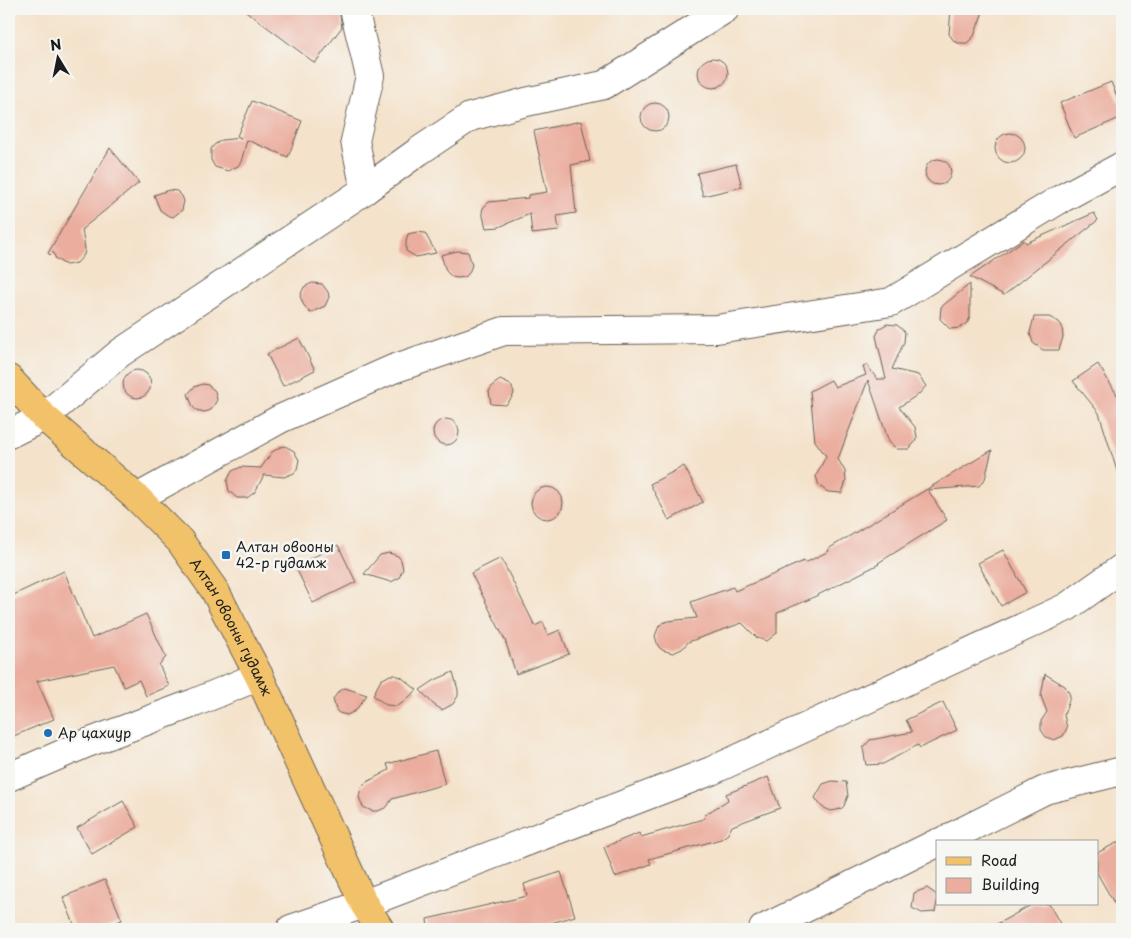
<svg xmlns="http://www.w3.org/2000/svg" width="1131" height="938" viewBox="0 0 1131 938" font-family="'Playpen Sans',sans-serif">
	<rect width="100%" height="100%" fill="#f6f6f2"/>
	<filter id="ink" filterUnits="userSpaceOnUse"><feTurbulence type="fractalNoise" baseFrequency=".02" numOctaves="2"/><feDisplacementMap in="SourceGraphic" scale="10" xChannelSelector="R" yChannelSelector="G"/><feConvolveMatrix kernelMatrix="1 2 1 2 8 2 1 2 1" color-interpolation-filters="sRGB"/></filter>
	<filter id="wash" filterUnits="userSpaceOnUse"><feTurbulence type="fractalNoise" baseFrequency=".0096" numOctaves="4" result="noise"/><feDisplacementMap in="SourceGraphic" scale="20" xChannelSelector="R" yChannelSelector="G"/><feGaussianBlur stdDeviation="1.12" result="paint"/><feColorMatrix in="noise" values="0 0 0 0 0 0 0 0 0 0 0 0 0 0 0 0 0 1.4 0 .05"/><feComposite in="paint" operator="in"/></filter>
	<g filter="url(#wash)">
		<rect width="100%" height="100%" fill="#f4e2ca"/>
		<g id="blocks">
			<g fill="#ebad9e">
				<path d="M243 9H339L342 27 315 63Z"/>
				<path d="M951 9H984L974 36 967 43H958L954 41 949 34Z"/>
				<circle cx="713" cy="73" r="15"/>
				<path d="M1111 82 1122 109V117L1074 138 1060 103Z"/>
				<path d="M252 101 302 121 288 157 247 140 241 162 238 166 228 171 215 167 211 160V149L214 145 222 140 241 138 237 136Z"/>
				<circle cx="655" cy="117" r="14"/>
				<path d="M581 121 590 161 571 165 576 213 557 216 559 231 532 234 530 214 499 227 486 228 482 212 483 208 489 202 528 198V195L547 192 534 131Z"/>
				<circle cx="1010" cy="148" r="15"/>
				<path d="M110 148 139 183 82 229 85 249 84 255 77 263 66 265 56 259 53 252 50 255 48 253Z"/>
				<circle cx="938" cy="172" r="13"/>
				<path d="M736 164 742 187 703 196 697 173Z"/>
				<path d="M169 190 177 191 182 196 184 201 182 210 173 217 167 215 160 210 154 195Z"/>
				<path d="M1094 213 1098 220 1004 295 970 277 1024 240 1026 243Z"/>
				<path d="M417 232 425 233 436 253 416 257 406 251V242L408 234Z"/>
				<path d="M457 251 468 252 472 265 469 273 465 277 457 278 452 277 446 271 441 255Z"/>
				<path d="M312 283 322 284 328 292 329 297 325 306 310 313 303 304 300 296 304 287Z"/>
				<path d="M970 284V317L968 322 960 328 950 329 940 319 941 307Z"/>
				<path d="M1034 317H1049L1059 322 1062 326 1063 337 1059 350H1043L1033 343 1030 333Z"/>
				<path d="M887 324 897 325 905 332 904 342 892 369 918 375 926 386 919 394 899 407 915 427 917 437 915 442 909 449H897L889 442 868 380 838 459 845 471 846 481 842 493 828 492 819 486 816 476 826 456 815 441 810 391 831 380 835 387 866 375 863 367 867 365 877 379H886L876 336 880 328Z"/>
				<path d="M299 338 315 370 283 386 267 354Z"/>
				<path d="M1098 364 1122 403V470L1117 471 1099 413 1073 381Z"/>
				<circle cx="137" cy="384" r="14"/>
				<path d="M500 380 511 385 514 392 513 396 506 405 491 404 489 391 493 385Z"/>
				<path d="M203 384 208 385 215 391 217 400 211 410 205 412 196 410 193 407 188 394 194 387Z"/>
				<circle cx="446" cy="432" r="13"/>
				<path d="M285 446 294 451 299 460 297 469 294 473 284 477 264 475 255 492 247 498H237L229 491 227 481 232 471 241 467 261 468 272 452 280 447Z"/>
				<path d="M992 450 985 479 979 486 928 490 947 520 878 563 879 564 810 599 777 613V633L767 641 757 638 742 623 688 642 682 649 673 653 662 650 658 646 655 636 659 626 663 623 668 621 697 618 691 602 733 587 735 591 804 561 805 563 829 551 828 549Z"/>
				<path d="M684 466 703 502 669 520 650 484Z"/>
				<circle cx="547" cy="503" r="16"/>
				<path d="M338 545 356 582 313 603 295 566Z"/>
				<path d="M1003 550 1026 592 1001 606 978 563Z"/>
				<path d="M389 553 398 556 401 560 403 569 399 578 391 582 364 574 380 555Z"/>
				<path d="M501 558 535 626 543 622 548 635 560 630 569 654 516 674 505 640 471 573Z"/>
				<path d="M64 571 92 638 146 614 166 657 159 665 169 686 146 696 139 680 124 687 114 665 37 681 54 719 9 738V597Z"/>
				<path d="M453 672 458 690V696L453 704 442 710 433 704 420 690 435 680Z"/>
				<path d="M1045 674 1065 686 1070 695 1069 700 1064 715 1067 728 1063 736 1054 740 1046 737 1041 730V721L1047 712 1041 696Z"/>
				<path d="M390 675H395L401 677 417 690 401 704 396 706 386 705 373 695 381 680Z"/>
				<path d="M345 688 367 695 355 711 347 715 339 713 336 710 333 699 339 691Z"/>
				<path d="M943 702 957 730 920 748 918 745 883 764 866 765 863 748 870 740 912 732 906 720Z"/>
				<path d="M436 751 445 784 392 799 387 807 378 811H372L363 807 359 797 361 787 365 783 389 770 387 764Z"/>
				<path d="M768 777 780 808 732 826 728 834 721 839 649 859 651 864 615 877 604 847 639 833 641 837 703 819 706 814 728 800 726 794Z"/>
				<path d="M832 781 846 782 848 796 844 806 841 809 831 811 822 807 815 798 823 784Z"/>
				<path d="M123 801 138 827 92 854 77 828Z"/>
				<path d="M1122 840V917L1097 873V853Z"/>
				<path d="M561 872 575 916 531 929H428L427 919 527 896 524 884Z"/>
				<path d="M105 880 122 920 98 929H76L63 897Z"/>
				<path d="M927 888 937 895V902L935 912 922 913 912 908 914 893Z"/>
				<path d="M1033 904H1049L1063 929H988Z"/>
			</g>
		</g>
	</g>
	<g filter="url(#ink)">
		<use href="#blocks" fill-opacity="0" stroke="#686159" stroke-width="1"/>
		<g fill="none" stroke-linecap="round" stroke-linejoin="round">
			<g stroke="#686159" stroke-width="30">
				<g id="minor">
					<path d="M354 9 370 76 355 141 365 190"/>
					<path d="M9 434 44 417 120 353 365 190 419 151 470 117 526 102 604 85 725 9"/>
					<path d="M137 498 280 419 393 369 504 331 717 329 891 302 1057 201 1122 166"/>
					<path d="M9 777 85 744 194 703 259 676"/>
					<path d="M941 842 1045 790 1122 771"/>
					<path d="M291 929 364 904 711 771 1067 607 1122 568"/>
					<path d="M763 929 937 843"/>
				</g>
			</g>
			<g stroke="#686159" stroke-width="30">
				<g id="major">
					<path id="s1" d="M9 379 44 417 137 498 180 541 215 591 259 676 364 904 380 929"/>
				</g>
			</g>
			<use href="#minor" stroke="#fff" stroke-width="28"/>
			<use href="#major" stroke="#f2c26a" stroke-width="28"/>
		</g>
	</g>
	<g fill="#1f6fb2" stroke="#f6f6f2" stroke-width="2">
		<rect x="221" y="550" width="10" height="10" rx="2.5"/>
		<circle cx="48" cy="733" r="5"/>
	</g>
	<g text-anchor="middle" stroke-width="5" stroke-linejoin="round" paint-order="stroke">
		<g font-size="14" fill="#1c1c1c" stroke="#f6f6f2" text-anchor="start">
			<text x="236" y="552">Алтан овооны<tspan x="236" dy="16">42-р гудамж</tspan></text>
			<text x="58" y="738">Ар цахиур</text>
		</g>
		<g font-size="14" fill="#1c1c1c" stroke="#f6f6f2">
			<text dy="5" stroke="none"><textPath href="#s1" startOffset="336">Алтан овооны гудамж</textPath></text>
		</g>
	</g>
	<rect width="1131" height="938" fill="none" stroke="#f6f6f2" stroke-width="30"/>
	<rect x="936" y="840" width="162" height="65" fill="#f6f6f2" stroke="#9f9f9c"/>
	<rect x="946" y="857" width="25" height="8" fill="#f2c26a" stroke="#9f9f9c"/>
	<text x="981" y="866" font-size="15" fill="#1c1c1c">Road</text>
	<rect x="946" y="878" width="25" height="15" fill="#ebad9e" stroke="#9f9f9c"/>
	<text x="981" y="890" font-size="15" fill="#1c1c1c">Building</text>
	<g transform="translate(58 58) rotate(350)" stroke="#f6f6f2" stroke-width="4" paint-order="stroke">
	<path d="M0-4L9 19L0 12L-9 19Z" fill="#1c1c1c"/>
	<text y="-8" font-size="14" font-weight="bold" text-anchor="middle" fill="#1c1c1c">N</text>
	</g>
</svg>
